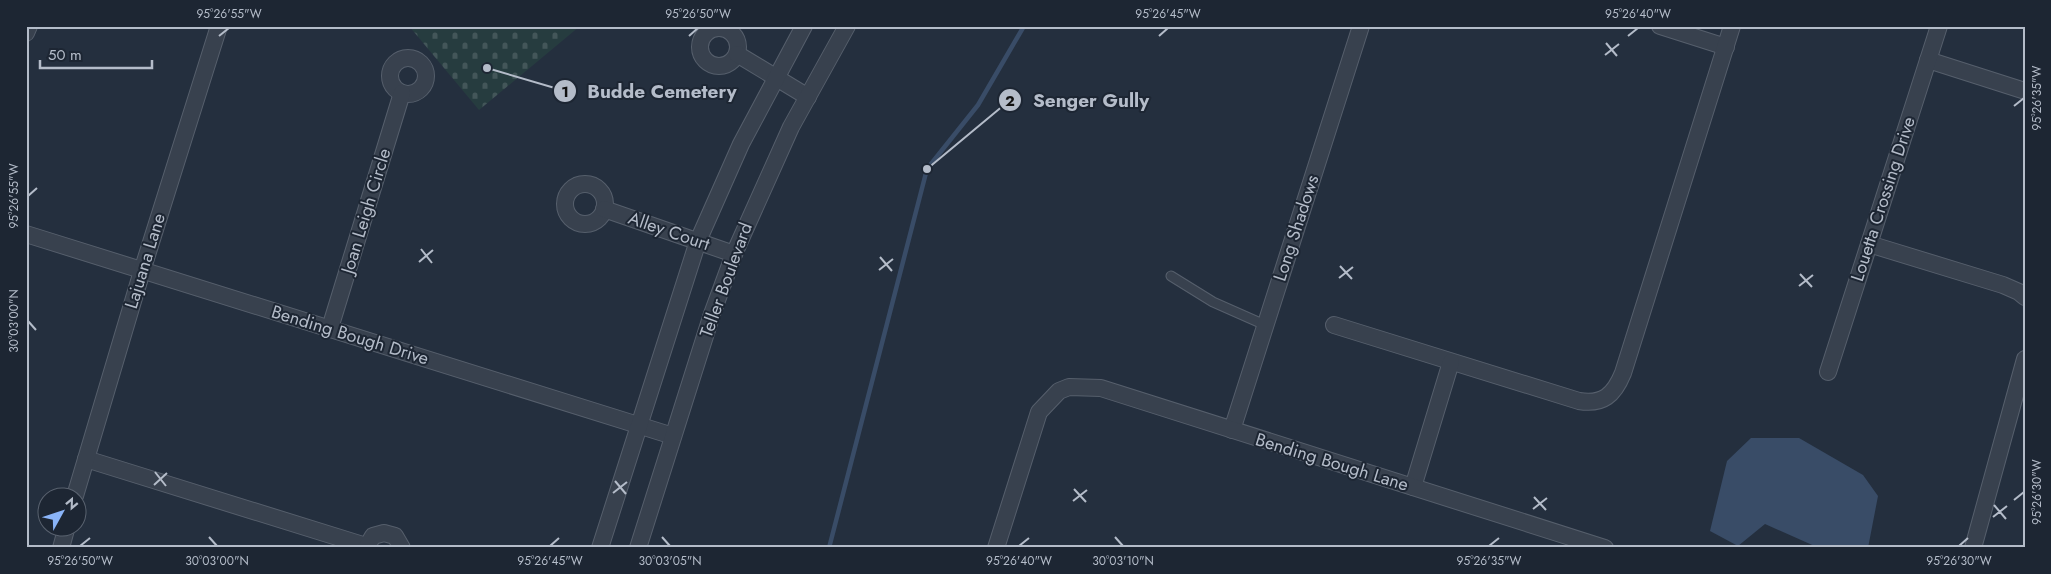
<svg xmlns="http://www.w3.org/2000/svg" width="2051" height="574" viewBox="0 0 2051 574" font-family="Jost,sans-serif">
	<defs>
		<pattern id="cemetery-stones" width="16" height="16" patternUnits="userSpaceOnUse" patternTransform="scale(1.25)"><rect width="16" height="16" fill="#263c3f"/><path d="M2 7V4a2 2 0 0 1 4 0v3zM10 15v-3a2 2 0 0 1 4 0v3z" fill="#435659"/></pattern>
	</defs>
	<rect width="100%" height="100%" fill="#242f3e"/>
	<path fill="url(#cemetery-stones)" d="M409 26H580L479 110Z"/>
	<path fill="#394c67" d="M1751 438H1799L1863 475 1878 496 1868 548H1819L1765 524 1738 546 1710 531 1727 461Z"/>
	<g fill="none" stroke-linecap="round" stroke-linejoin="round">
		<path stroke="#394c67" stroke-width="4.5" d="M829 548 927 169 978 105 1024 26"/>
		<g stroke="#565f6c" stroke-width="11">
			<path id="service" d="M1171 276 1213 302 1265 325"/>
		</g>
		<g stroke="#565f6c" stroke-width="18">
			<g id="minor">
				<path d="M1660 26 1726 47"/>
				<circle cx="719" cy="47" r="19"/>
				<path d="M26 33 29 26"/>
				<path d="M737 54 808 97"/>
				<circle cx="408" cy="76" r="18"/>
				<path d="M1928 60 2025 91"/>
				<circle cx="585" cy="204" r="20"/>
				<path d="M604 209 734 254"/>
				<path d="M26 234 673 436"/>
				<path d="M1869 244 2003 285 2019 292 2025 297"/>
				<path d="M1334 325 1579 401C1603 405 1614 395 1623 373L1732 26"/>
				<path d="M330 328 402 93"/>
				<path d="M1828 372 1939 26"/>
				<path d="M1232 430 1361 26"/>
				<path d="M86 459 366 546"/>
				<path d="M1413 487 1451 362"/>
				<path d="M75 496 142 271 219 26"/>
				<path d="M61 548 67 526"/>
				<path d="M366 548 373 536 384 533 395 536 402 548"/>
				<path d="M600 548 698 241 741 144 804 26"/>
				<path d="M638 548 712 314 734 254 791 127 847 26"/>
				<path d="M996 548 1039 412 1059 391 1069 387 1101 388 1605 548"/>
				<path d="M1973 548 2025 359"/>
			</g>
		</g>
		<use href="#service" stroke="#38414e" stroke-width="9"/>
		<use href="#minor" stroke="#38414e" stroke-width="16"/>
	</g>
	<path fill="none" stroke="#b4bcc9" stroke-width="2" d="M219 36 229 28M689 36 698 28M1159 36 1168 28M1628 36 1638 28M1606 43 1617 56M1605 55 1619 44M2014 106 2024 98M28 196 37 188M421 249 432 263M880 257 892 271M419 262 433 250M1340 266 1352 279M879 270 893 259M1800 274 1812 287M1339 278 1353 267M1799 286 1813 275M28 321 36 330M155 472 166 486M615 481 626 494M154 485 167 473M1074 489 1086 502M613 493 627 482M1534 497 1546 510M2014 500 2024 492M1073 501 1087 490M1994 505 2006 519M1533 509 1547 498M1993 517 2007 506M209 537 217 546M662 537 670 546M1115 537 1123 546M80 546 90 538M550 546 559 538M1019 546 1029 538M1489 546 1499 538M1959 546 1968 538"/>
	<g text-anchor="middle" stroke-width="4" stroke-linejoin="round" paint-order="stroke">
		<g font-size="18" fill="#b4bcc9" stroke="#1d2633">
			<text transform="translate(1883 199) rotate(-72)" y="6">Louetta Crossing Drive</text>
			<text transform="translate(366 211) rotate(-73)" y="6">Joan Leigh Circle</text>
			<text transform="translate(1296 228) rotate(-72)" y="6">Long Shadows</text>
			<text transform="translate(669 231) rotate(19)" y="6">Alley Court</text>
			<text transform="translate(145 261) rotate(-73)" y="6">Lajuana Lane</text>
			<text transform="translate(726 280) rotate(-70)" y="6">Teller Boulevard</text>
			<text transform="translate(350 335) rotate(17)" y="6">Bending Bough Drive</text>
			<text transform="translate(1332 462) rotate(17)" y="6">Bending Bough Lane</text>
		</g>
	</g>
	<path fill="none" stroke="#b4bcc9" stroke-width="2" d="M487 68L565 91M927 169L1010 100"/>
	<g fill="#b4bcc9" stroke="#1d2633" stroke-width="2">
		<circle cx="487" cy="68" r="5"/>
		<circle cx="927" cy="169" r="5"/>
		<circle cx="565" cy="91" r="12"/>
		<circle cx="1010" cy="100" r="12"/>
	</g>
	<g font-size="15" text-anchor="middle" font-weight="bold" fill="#111">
		<text x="565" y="97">1</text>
		<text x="1010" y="106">2</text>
	</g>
	<g font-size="19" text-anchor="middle" font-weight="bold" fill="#b4bcc9" stroke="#1d2633" stroke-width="4" stroke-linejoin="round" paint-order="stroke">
		<text x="662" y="98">Budde Cemetery</text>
		<text x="1091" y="107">Senger Gully</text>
	</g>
	<rect width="2051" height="574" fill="none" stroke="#1d2633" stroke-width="55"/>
	<g transform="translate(62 512) rotate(50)"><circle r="24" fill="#1d2633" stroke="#59626f"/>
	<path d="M0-4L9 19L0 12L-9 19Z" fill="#8ab4f8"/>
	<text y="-8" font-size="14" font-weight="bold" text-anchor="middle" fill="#b4bcc9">N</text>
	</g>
	<path d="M40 60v8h112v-8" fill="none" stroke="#b4bcc9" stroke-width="2.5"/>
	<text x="48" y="60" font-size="15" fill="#b4bcc9" stroke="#1d2633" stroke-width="4" paint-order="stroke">50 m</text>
	<rect x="28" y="28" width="1996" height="518" fill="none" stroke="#b4bcc9" stroke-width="2"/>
	<g font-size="12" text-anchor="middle" fill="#b4bcc9">
		<text x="229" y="18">95°26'55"W</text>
		<text x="698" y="18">95°26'50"W</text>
		<text x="1168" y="18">95°26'45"W</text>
		<text x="1638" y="18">95°26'40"W</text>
		<text transform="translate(2037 98) rotate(-90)" y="4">95°26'35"W</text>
		<text transform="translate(14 196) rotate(-90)" y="4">95°26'55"W</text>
		<text transform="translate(14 321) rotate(-90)" y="4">30°03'00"N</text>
		<text transform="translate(2037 492) rotate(-90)" y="4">95°26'30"W</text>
		<text x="80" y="565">95°26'50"W</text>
		<text x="217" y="565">30°03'00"N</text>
		<text x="550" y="565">95°26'45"W</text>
		<text x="670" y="565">30°03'05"N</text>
		<text x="1019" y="565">95°26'40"W</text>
		<text x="1123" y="565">30°03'10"N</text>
		<text x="1489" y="565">95°26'35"W</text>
		<text x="1959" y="565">95°26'30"W</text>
	</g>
</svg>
